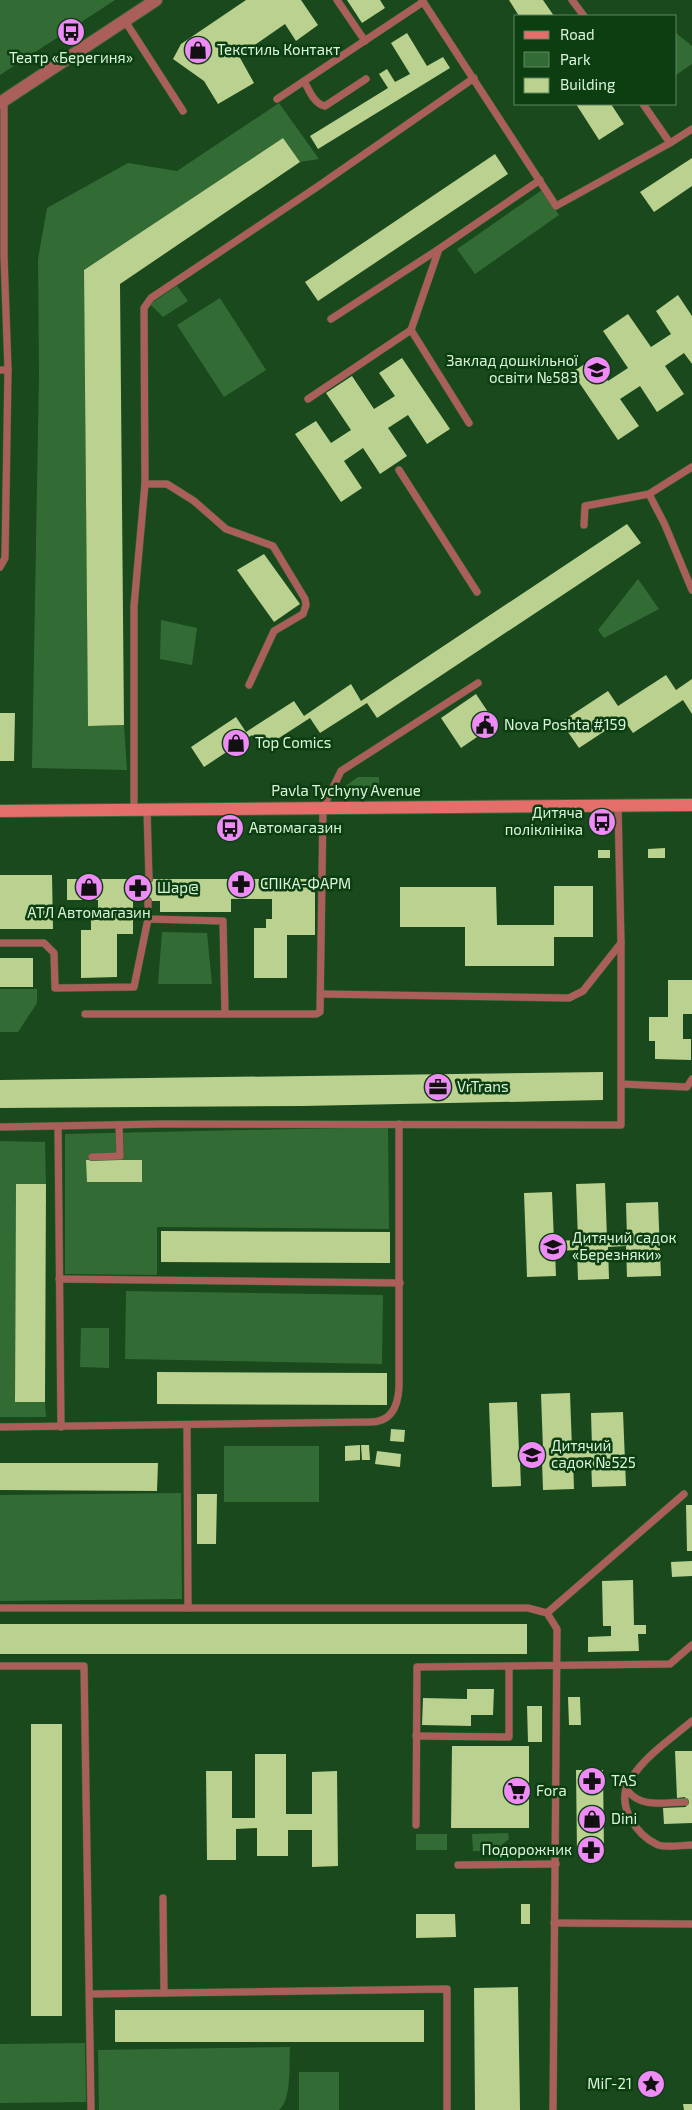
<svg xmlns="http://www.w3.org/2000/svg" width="692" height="2110" viewBox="0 0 692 2110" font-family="'Exo 2',sans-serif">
	<rect width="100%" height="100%" fill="#19491c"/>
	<g fill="#326c34">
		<path d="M0 0H115L0 75Z"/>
		<path d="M676 33 692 46V64L676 75Z"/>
		<path d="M279 103 319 159 300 162 283 138 84 270 88 726 124 725 127 770 32 768 39 373 38 259 47 208 128 163 177 171Z"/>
		<path d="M542 190 559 215 475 274 457 249Z"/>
		<path d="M177 286 188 301 163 317 150 304Z"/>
		<path d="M220 298 266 370 224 397 177 325Z"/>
		<path d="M638 579 659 609 604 638 598 630Z"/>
		<path d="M161 620 197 628 192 665 160 659Z"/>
		<path d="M358 777H379V792L336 793Z"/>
		<path d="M162 932 207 933 212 984H158Z"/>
		<path d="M0 989H37V1003L18 1032H0Z"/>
		<path d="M388 1127 389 1229 157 1227V1275L65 1274V1134Z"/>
		<path d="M0 1141 45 1142 46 1184 16 1185 15 1401 45 1402 46 1417H0Z"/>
		<path d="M126 1291 383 1295 382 1364 125 1359Z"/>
		<path d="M81 1328H109V1368L80 1367Z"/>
		<rect x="224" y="1446" width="95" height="56"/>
		<path d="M181 1493 182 1599 0 1601V1495Z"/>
		<path d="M508 1833 509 1839 494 1851H473L472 1834Z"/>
		<rect x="416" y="1834" width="31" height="16"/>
		<path d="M85 2043 86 2102 0 2103V2044Z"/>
		<path d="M290 2047C289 2063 292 2100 279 2110H99L98 2050Z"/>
		<rect x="299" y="2072" width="40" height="38"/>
	</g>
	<g fill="#bad190">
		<path d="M246 0H301L318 25 296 41 285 24 239 56 254 83 218 104 204 81 173 59 181 44Z"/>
		<path d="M347 0H380L385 8 362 23Z"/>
		<path d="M509 0H543L554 16H519Z"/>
		<path d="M407 33 427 66 443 57 450 68 318 149 310 136 388 88 379 74 387 69 395 82 410 74 391 43Z"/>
		<path d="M576 104H611L624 124 599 140Z"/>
		<path d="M283 138 300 162 120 284 124 725 88 726 84 270Z"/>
		<path d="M495 154 508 174 318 301 305 282Z"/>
		<path d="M692 158V186L654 212 640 192Z"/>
		<path d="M678 295 692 316V364L684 353 665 366 684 394 657 412 640 386 620 399 639 426 618 440 572 372 593 359 608 381 628 368 603 331 628 314 651 347 671 334 656 311Z"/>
		<path d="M402 358 450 429 427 444 408 415 388 428 407 456 380 474 363 448 344 461 362 488 341 502 295 434 316 421 331 443 351 430 326 393 352 376 374 409 395 396 379 373Z"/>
		<path d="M627 524 641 543 377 718 367 703 320 733 310 718 262 749 252 735 204 767 191 747 236 717 246 732 294 701 304 716 351 684 361 701Z"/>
		<path d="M264 554 300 604 274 622 237 570Z"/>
		<path d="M666 675 676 690 692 679V714L683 700 633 733 623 719 579 748 561 722 608 691 618 706Z"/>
		<path d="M476 694 496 724 461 748 441 718Z"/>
		<path d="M0 713H15L14 761H0Z"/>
		<path d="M665 848V858H648V849Z"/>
		<rect x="598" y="850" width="12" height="8"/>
		<path d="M0 875H52L53 929H0Z"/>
		<path d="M67 879H315V935H287V978H254V928H266V919H272V899H231V912H160V901H133V934H117V977L81 978V930H91V920H98V900H67Z"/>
		<path d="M554 886H593V937H554V966H465V927H400V887H496L497 925H554Z"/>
		<rect x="0" y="958" width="33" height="29"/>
		<path d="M668 980H692V1014H683V1039H691V1060L655 1059V1041H649V1017H668Z"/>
		<path d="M603 1072V1100L303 1106 0 1108V1080Z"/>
		<path d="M86 1160H142V1182H87Z"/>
		<path d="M605 1183 607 1238H627L626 1203 658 1202 661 1276 627 1277 626 1246 608 1247 609 1279 578 1280 577 1250 555 1251 556 1276 527 1277 524 1193 552 1192 554 1241 578 1240 576 1184Z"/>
		<path d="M16 1184H46L45 1402H15Z"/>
		<path d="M161 1231 390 1232V1263L161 1262Z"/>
		<path d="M157 1372 387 1373V1405L157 1404Z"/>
		<path d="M570 1393 572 1449 592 1448 591 1413 623 1412 626 1486 592 1487 591 1457 573 1458 574 1489 543 1490 542 1461H520L521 1486 492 1487 489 1403 517 1402 519 1451 543 1450 541 1394Z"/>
		<path d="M391 1429 405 1430 404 1442 390 1441Z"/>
		<path d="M360 1445V1460L345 1461V1446Z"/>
		<path d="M361 1445H369L370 1460H362Z"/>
		<path d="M377 1451 401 1454 400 1467 375 1464Z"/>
		<path d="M0 1463H158L157 1491 0 1490Z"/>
		<path d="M197 1494H217L216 1544H197Z"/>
		<path d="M686 1505H692V1551H687Z"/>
		<path d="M692 1561V1576L672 1577 671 1562Z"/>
		<path d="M633 1580 634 1625H646V1634H638L639 1651 588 1652V1637L611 1636V1626H603L602 1581Z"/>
		<rect x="0" y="1624" width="527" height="30"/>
		<path d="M467 1689H494L493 1715H471V1726L422 1725 423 1698 467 1699Z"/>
		<path d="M568 1697H580L581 1725H569Z"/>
		<path d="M527 1706H542V1742H528Z"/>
		<rect x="31" y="1724" width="31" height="292"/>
		<path d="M452 1746H529V1828H451Z"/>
		<path d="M675 1751H692V1823L664 1824 663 1808 686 1807 685 1797 677 1798Z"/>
		<path d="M255 1754H286V1814H312V1772L337 1771 338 1866 312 1867V1830H288V1856H257V1828L236 1829V1860H207L206 1771H232V1818H255Z"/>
		<path d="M576 1770H603L604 1851H577Z"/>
		<rect x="521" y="1904" width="9" height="20"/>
		<path d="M416 1914H455L456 1937 416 1938Z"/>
		<path d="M518 1987 520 2110H475L474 1988Z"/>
		<rect x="115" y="2010" width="309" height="32"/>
		<path d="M683 2104H692V2110H684Z"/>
	</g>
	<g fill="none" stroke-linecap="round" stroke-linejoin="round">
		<g stroke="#38653a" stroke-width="8">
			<g id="lane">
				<path d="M337 0 365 41"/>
				<path d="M422 0 556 206 670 143 692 129"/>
				<path d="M572 0 584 16"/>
				<path d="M125 21 183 111"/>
				<path d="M304 81C309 90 314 104 325 106L366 79"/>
				<path d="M277 99 423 2"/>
				<path d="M643 104 670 143"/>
				<path d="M331 319 439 249"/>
				<path d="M0 370H8"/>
				<path d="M308 399 411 330"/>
				<path d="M469 423 411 330 439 249 540 180"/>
				<path d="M399 470 477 592"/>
				<path d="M145 484H167L194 501 226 529 273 546 305 599 306 605 303 614 274 631 249 685"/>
				<path d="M649 494 665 525 692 590"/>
				<path d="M584 525 585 506 649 494 692 467"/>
				<path d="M0 567 5 558 8 370 4 256V101"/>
				<path d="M134 810V606L145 484 144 308 151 298 317 187 474 78"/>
				<path d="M147 810 149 879"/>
				<path d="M148 919 223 921 225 1014"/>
				<path d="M0 943H44L54 953 55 988 134 987 148 919V901"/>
				<path d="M321 994 569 998 583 991 621 943"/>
				<path d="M85 1014H316L320 1012 323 808 341 771 478 683"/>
				<path d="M621 1084 687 1087 692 1079"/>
				<path d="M0 1127 161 1124 621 1125V943L618 806"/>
				<path d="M58 1127 61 1427"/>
				<path d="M92 1157 120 1156 119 1125"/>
				<path d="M59 1279 400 1283"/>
				<path d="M187 1425 188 1608"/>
				<path d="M0 1427 370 1422C391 1422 398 1407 399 1387V1124"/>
				<path d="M0 1608H528L547 1613 557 1629 553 2110"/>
				<path d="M547 1613 684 1494"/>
				<path d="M0 1666H84L91 2110"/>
				<path d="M692 1721C671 1739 643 1757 629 1782 616 1805 636 1835 658 1845 667 1848 682 1845 692 1845"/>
				<path d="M416 1736 509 1737V1666"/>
				<path d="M627 1790C641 1809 665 1802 685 1802"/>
				<path d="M416 1825 417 1667 670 1664 692 1645"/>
				<path d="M458 1865 556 1864"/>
				<path d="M163 1898 164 1993"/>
				<path d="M554 1923 692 1924"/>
				<path d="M90 1994 447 1989V2110"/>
			</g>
		</g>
		<g stroke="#38653a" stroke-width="14">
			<path id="street" d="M0 103 156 0"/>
		</g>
		<g stroke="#38653a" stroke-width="14">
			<path id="secondary" d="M0 811 692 805"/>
		</g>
		<use href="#lane" stroke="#aa5f5b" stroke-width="7"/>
		<use href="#street" stroke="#aa5f5b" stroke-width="12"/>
		<use href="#secondary" stroke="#e46f6a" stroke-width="12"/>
	</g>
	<defs>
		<g id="bus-disc" transform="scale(1.4375)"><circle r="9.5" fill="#ef8bf7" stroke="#0c3e11"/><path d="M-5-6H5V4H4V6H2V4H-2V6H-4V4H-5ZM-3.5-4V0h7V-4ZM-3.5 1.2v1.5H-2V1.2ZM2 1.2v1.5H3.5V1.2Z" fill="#111"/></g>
		<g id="shop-disc" transform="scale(1.4375)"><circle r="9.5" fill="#ef8bf7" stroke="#0c3e11"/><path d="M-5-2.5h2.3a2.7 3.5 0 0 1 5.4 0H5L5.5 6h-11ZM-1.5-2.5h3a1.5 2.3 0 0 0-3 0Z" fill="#111"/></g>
		<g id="school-disc" transform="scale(1.4375)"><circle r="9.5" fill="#ef8bf7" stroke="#0c3e11"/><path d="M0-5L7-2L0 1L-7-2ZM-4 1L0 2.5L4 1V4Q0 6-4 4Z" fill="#111"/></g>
		<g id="civic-disc" transform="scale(1.4375)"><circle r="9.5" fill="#ef8bf7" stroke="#0c3e11"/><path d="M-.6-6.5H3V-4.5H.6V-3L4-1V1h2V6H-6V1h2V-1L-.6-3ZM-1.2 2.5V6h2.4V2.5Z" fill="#111"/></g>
		<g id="pharmacy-disc" transform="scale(1.4375)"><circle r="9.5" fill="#ef8bf7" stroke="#0c3e11"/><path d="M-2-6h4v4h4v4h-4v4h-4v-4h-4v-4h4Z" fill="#111"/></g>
		<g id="office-disc" transform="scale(1.4375)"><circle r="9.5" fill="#ef8bf7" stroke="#0c3e11"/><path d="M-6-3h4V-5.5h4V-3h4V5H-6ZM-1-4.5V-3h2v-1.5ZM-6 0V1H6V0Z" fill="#111"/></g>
		<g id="supermarket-disc" transform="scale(1.4375)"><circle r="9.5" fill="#ef8bf7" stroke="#0c3e11"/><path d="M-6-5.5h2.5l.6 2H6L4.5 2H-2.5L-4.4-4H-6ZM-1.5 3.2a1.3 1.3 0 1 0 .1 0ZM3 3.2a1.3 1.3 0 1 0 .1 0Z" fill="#111"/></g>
		<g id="sight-disc" transform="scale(1.4375)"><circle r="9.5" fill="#ef8bf7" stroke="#0c3e11"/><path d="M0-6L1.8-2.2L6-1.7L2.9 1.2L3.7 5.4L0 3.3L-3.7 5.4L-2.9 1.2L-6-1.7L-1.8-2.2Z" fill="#111"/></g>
	</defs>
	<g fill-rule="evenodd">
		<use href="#bus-disc" x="71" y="32"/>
		<use href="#shop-disc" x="198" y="50"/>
		<use href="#school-disc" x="597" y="370"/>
		<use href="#civic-disc" x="485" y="725"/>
		<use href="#shop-disc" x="236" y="743"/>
		<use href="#bus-disc" x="602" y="822"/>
		<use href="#bus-disc" x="230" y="828"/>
		<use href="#pharmacy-disc" x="241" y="884"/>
		<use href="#shop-disc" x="89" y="887"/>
		<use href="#pharmacy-disc" x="138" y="888"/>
		<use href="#office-disc" x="438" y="1087"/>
		<use href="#school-disc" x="553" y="1247"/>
		<use href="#school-disc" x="532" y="1455"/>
		<use href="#pharmacy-disc" x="592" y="1781"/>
		<use href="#supermarket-disc" x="517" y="1791"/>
		<use href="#shop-disc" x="592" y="1819"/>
		<use href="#pharmacy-disc" x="591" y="1850"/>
		<use href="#sight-disc" x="651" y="2084"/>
	</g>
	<g text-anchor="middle" stroke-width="5" stroke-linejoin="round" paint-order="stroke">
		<g font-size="15" fill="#dbf5da" stroke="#0c3e11" text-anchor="start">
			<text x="217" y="55">Текстиль Контакт</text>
			<text x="71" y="63" text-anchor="middle">Театр «Берегиня»</text>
			<text x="578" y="366" text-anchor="end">Заклад дошкільної<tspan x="578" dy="17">освіти №583</tspan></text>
			<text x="504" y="730">Nova Poshta #159</text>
			<text x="255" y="748">Top Comics</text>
			<text x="583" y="818" text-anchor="end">Дитяча<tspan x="583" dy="17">поліклініка</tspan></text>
			<text x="249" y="833">Автомагазин</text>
			<text x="260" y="889">СПІКА-ФАРМ</text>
			<text x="157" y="893">Шар@</text>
			<text x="89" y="918" text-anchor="middle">АТЛ Автомагазин</text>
			<text x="457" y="1092">VrTrans</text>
			<text x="572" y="1243">Дитячий садок<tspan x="572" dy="17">«Березняки»</tspan></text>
			<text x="551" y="1451">Дитячий<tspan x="551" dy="17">садок №525</tspan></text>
			<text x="611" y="1786">TAS</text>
			<text x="536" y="1796">Fora</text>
			<text x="611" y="1824">Dini</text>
			<text x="572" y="1855" text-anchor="end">Подорожник</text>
			<text x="632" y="2089" text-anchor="end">МіГ-21</text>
		</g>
		<g font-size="15" fill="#dbf5da" stroke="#0c3e11">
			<text x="346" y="796">Pavla Tychyny Avenue</text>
		</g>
	</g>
	<rect x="514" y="15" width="162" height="90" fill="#0c3e11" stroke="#5f8761"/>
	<rect x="524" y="31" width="25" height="8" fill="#e46f6a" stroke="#5f8761"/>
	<text x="560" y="40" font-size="15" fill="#dbf5da">Road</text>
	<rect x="524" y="52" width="25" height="15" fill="#326c34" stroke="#5f8761"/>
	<text x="560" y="65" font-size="15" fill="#dbf5da">Park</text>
	<rect x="524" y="78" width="25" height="15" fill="#bad190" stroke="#5f8761"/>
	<text x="560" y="90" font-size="15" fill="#dbf5da">Building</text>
</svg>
